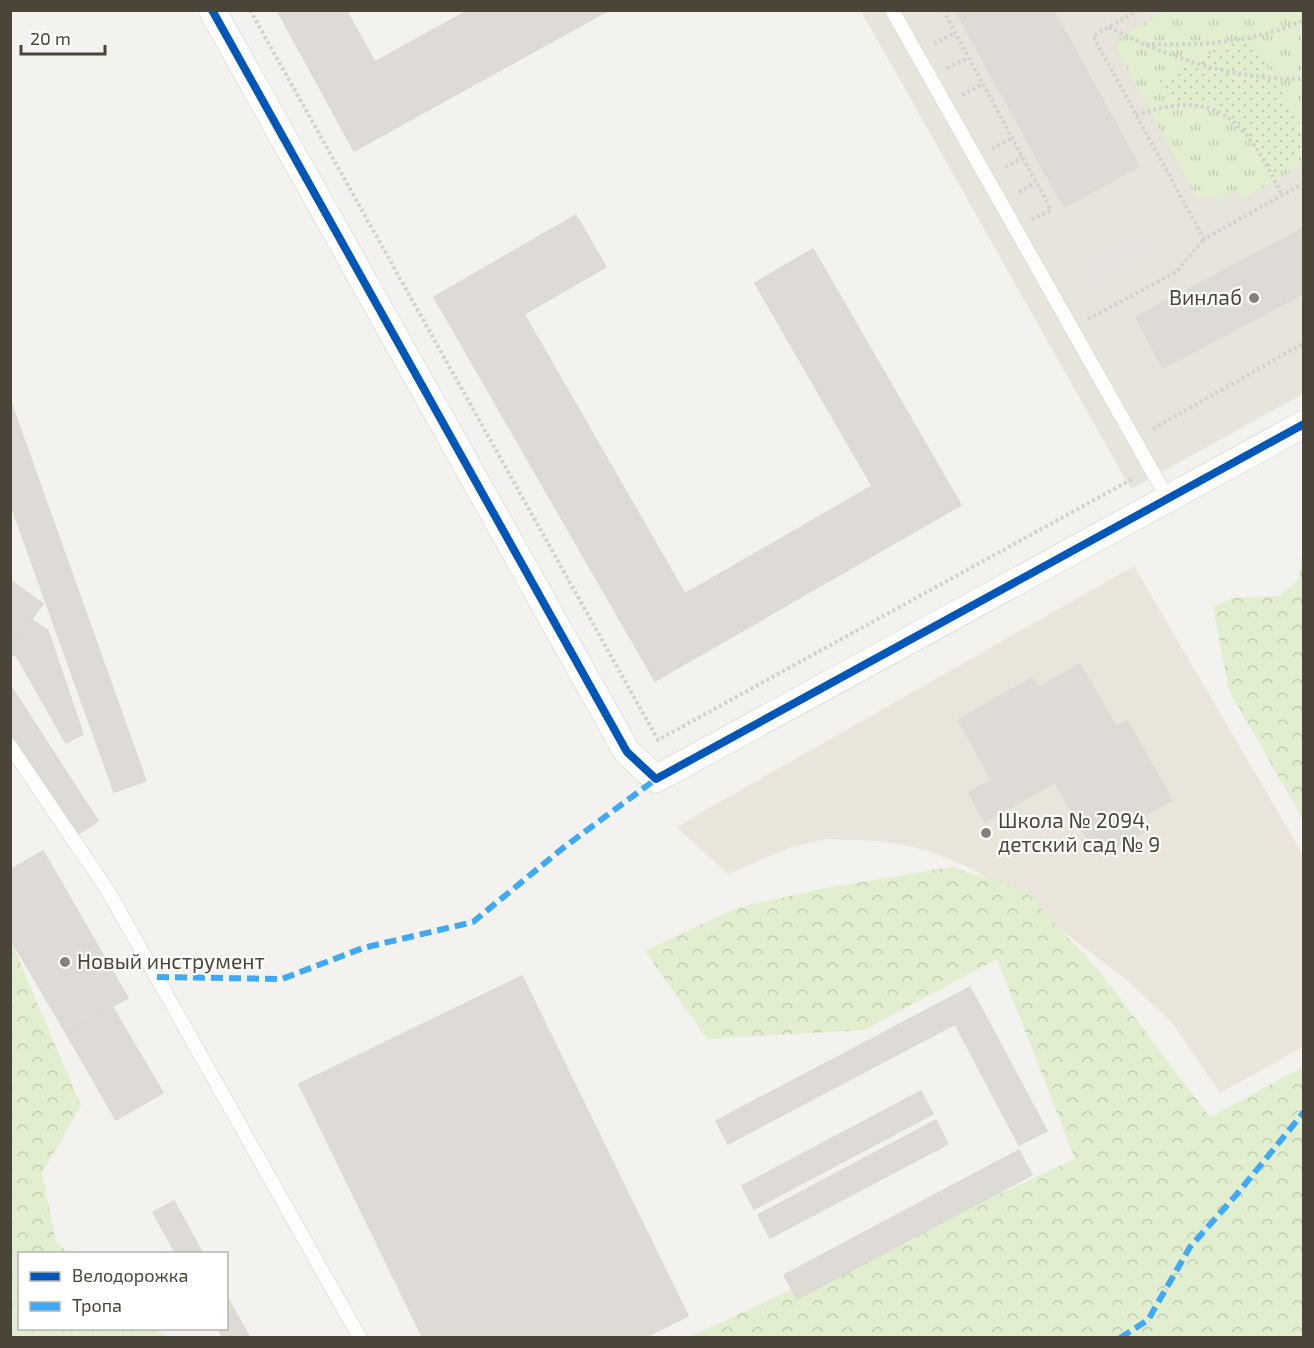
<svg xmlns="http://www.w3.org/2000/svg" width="1314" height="1348" viewBox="0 0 1314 1348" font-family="'Exo 2',sans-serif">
	<defs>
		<pattern id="grass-tufts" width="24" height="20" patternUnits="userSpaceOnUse" patternTransform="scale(1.5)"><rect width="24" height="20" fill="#e1eecf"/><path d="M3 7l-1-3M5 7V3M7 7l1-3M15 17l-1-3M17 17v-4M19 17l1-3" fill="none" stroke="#c3cdb2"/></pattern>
		<pattern id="forest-crowns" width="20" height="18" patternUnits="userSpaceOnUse" patternTransform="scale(1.5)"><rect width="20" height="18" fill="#e1eecf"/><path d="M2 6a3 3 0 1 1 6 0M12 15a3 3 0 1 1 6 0" fill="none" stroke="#c3cdb2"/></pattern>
		<pattern id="park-dots" width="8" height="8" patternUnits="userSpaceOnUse" patternTransform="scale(1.5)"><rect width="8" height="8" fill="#e1eecf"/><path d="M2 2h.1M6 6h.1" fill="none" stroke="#c3cdb2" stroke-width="1.8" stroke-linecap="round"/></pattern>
	</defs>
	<rect width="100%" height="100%" fill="#f4f2ee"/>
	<path fill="#e7e4dc" d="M861 11H1303V394L1131 489Z"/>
	<path fill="#eae5da" d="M1134 566 1303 855V1047L1220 1093 1173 1024 1130 983 1015 894 966 866 926 850 881 841 826 839 789 848 728 874 676 827Z"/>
	<path fill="url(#grass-tufts)" d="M1164 11H1303V130L1248 33 1171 102C1180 102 1191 100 1200 101 1237 107 1254 145 1273 172L1303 155V165L1242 200 1236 190 1218 201 1210 193 1198 200 1116 48 1119 39Z"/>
	<g fill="url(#forest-crowns)">
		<path d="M1303 544V819L1229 691 1213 607 1233 598 1280 596 1299 579Z"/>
		<path d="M952 867 1025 891 1101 973 1210 1117 1303 1067V1337H689L1075 1159 997 959 864 1030 707 1039 645 951 736 908 825 888Z"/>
		<path d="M11 941 81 1106 42 1173 56 1242 69 1253 20 1254V1328L157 1329 168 1337H11Z"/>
	</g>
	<path fill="url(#park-dots)" d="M1248 33 1303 130V155L1273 173C1254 145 1237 107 1200 101 1191 100 1180 102 1171 102L1160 81Z"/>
	<path fill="#e6e3df" d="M1143 230 1155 251 1091 287 1080 266Z"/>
	<g fill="#dedbd6" stroke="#dcd9d4" stroke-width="1.5">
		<path d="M277 10H346L375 62 469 10H609L354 151Z"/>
		<path d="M955 10H1053L1139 166 1064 207Z"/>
		<path d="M576 215 606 267 524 314 685 594 872 486 755 283 813 249 961 505 655 681 434 297Z"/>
		<path d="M1304 228V293L1163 368 1136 317Z"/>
		<path d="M10 400 146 781 114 792 10 502Z"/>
		<path d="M10 580 43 604 12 644 10 642Z"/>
		<path d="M31 619 48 631 83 734 66 743 17 657 10 652V642L12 644Z"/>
		<path d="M1080 664 1116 727 1127 721 1172 800 1138 819 1145 831 1109 851 1102 839 1091 845 1055 782 985 822 969 793 992 780 958 720 1032 678 1038 688Z"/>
		<path d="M10 685 98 821 77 835 10 732Z"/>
		<path d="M43 851 128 998 66 1033 10 938V870Z"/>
		<path d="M522 976 688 1316 644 1338H423L299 1084Z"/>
		<path d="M970 987 1047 1131 1019 1145 955 1024 728 1144 716 1121Z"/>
		<path d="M112 1006 163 1093 116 1120 66 1033Z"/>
		<path d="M921 1091 933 1114 754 1209 742 1186Z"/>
		<path d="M936 1120 948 1144 770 1238 758 1215Z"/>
		<path d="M1019 1150 1032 1175 797 1299 784 1275Z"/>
		<path d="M174 1201 203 1254H176L153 1212Z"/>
		<path d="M226 1295 250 1338H223L218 1328H226Z"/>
	</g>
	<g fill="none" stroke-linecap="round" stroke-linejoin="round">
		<g stroke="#d2d0cb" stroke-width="15">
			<g id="lane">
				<path d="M892 10 1168 499"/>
				<path d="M10 746 108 891 360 1338"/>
			</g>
		</g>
		<g stroke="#d2d0cb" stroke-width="28">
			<path id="street" d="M212 10 627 752 656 779 1304 424"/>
		</g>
		<g stroke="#d3d2cc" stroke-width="4" stroke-dasharray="3 3" stroke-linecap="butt">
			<path d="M250 10 658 740 1134 478"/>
			<path d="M943 10 1051 210 1032 219"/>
			<path d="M1139 10 1093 36 1204 239 1304 183"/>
			<path d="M1109 27C1169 59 1236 80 1304 79"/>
			<path d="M934 44 955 33"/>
			<path d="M1146 44C1199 46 1254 43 1304 20"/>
			<path d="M947 68 968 58"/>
			<path d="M962 95 983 84"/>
			<path d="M1136 115C1148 112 1160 107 1172 106 1235 97 1258 148 1282 195"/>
			<path d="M992 149 1012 138"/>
			<path d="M1005 167 1023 158"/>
			<path d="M1019 192 1036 182"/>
			<path d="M1088 319 1176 272 1204 239"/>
			<path d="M1153 429 1304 343"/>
		</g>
		<use href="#lane" stroke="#fdfdfc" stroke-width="14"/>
		<use href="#street" stroke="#fdfdfc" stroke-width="27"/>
		<g stroke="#3fa9f5" stroke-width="6" stroke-dasharray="12 6" stroke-linecap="butt">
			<path d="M157 977 282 979 363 948 473 922 563 848 656 779"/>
			<path d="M1120 1338 1148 1320 1190 1247 1237 1194 1304 1112"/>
		</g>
		<g stroke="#fff" stroke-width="11">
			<path id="cycleway" d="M212 10 627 752 656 779 1304 424"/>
		</g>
		<use href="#cycleway" stroke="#0057b8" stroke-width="8"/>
	</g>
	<g fill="#868178" stroke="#fff" stroke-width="2">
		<circle cx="1254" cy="298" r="6"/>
		<circle cx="986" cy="833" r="6"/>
		<circle cx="65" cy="962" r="6"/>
	</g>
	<g text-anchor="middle" stroke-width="4.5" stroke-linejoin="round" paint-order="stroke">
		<g font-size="21" fill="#4b4439" stroke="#fff" text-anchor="start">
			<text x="1242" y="305" text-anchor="end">Винлаб</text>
			<text x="998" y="828">Школа № 2094,<tspan x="998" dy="24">детский сад № 9</tspan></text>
			<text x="77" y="969">Новый инструмент</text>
		</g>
	</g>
	<rect width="1314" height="1348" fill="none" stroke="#4b4439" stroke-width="24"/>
	<rect x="18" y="1252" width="210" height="78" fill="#ffffff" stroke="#b7b4b0" stroke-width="1.5"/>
	<rect x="30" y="1272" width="30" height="9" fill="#0057b8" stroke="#b7b4b0" stroke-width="1.5"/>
	<text x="72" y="1282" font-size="18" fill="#4b4439">Велодорожка</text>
	<rect x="30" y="1302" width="30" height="9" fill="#3fa9f5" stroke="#b7b4b0" stroke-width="1.5"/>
	<text x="72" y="1312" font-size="18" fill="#4b4439">Тропа</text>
	<path d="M21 45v9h84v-9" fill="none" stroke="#4b4439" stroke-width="3"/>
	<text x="30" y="45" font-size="18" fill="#4b4439" stroke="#ffffff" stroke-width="4.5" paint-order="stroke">20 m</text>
</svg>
